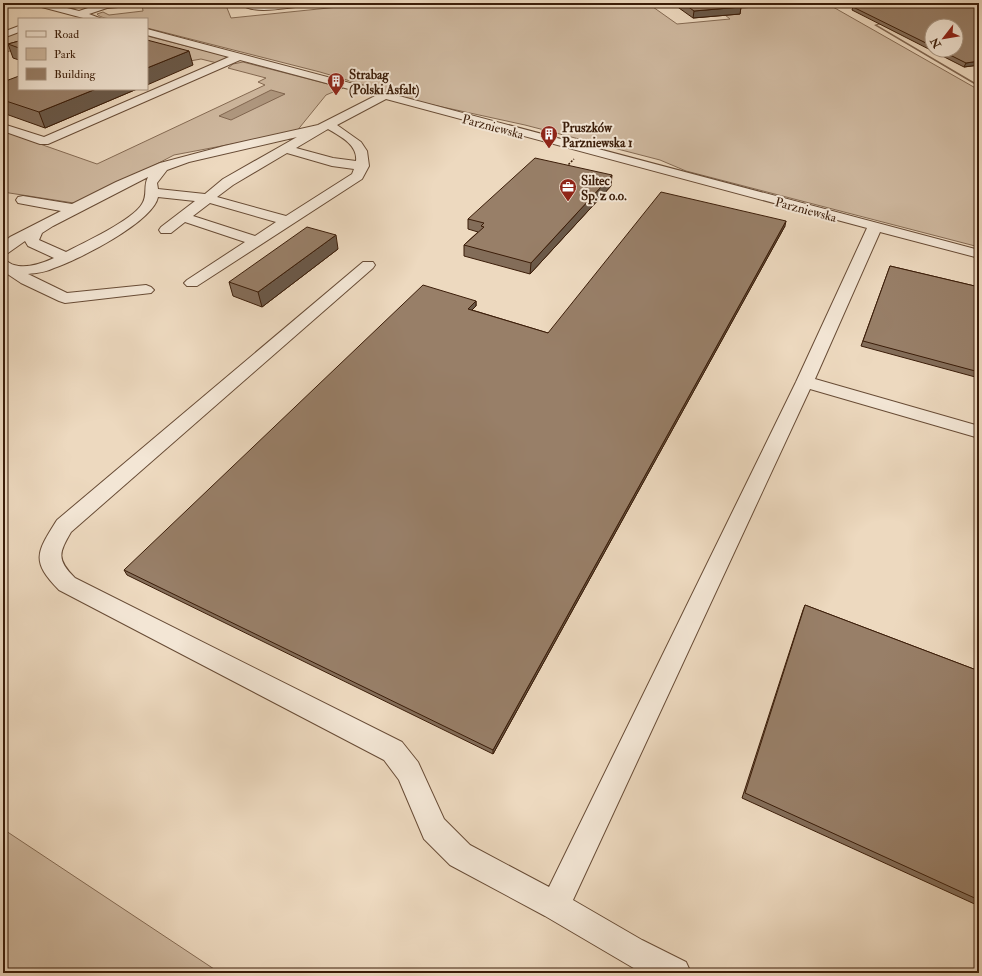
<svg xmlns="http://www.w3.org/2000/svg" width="982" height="976" viewBox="0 0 982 976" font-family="'IM FELL Double Pica',serif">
	<rect width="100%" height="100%" fill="#edd9bf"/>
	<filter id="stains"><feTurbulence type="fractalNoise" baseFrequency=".005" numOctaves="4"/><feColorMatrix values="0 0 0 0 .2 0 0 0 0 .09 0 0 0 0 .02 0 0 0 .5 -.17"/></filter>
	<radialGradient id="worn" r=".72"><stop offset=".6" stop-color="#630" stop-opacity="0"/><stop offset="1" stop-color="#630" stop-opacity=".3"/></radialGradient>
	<g fill="#cfb9a0" stroke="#856b54">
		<path d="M44 3H98L70 9Z"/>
		<path d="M153 3H225L231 18 377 3H657L661 6 653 7 677 24 730 19 725 15 732 9 765 6 761 3H826L979 90V247L686 171 660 160 525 125 424 103 320 72 147 28V19C136 19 103 22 97 14L103 12 109 15 143 11 142 4Z"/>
		<path d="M19 31V43L13 50 3 53V37Z"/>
		<path d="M147 36 230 57 217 63 201 59 190 61 147 50Z"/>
		<path d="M243 62 343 88 326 95 296 132 174 155 80 204 3 192V131L97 164 265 85 258 82 266 78 228 68 233 64Z"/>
		<path d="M3 829 220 973H3Z"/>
	</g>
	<path fill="#b09981" stroke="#816751" d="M271 90 285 94 231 120 219 116Z"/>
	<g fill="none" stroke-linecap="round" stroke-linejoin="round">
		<path fill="#816751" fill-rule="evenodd" d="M886 21 887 23 877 25 979 85V87L874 25Z"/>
		<g stroke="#684c36" stroke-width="2">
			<g id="minor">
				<path d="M33 3H47L79 11 103 3H133L129 6 107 8 89 14 102 19H87L34 5Z"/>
				<path d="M240 3 264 5 308 3 304 6C288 7 252 16 240 3Z"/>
				<path d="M19 26V32L3 38V32Z"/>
				<path d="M147 29 979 250V258L880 232 815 379 979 426V438L810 389 573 900 642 940 686 962 691 973H642L545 916 450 865 424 839 399 780 384 760 59 590C30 561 37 552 57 520L363 262H373L375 265 373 268 71 532C59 553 56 559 75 578L402 742 418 762 444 819 470 845 549 887 796 382 867 228 386 99 337 125 361 142 367 151 369 166 362 179 197 286H187L184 283 187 280 245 242 185 222 171 233H161L159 230 161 227 195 201 158 197C153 222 78 260 54 268 46 272 37 273 28 274L67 293 146 285 151 287 154 290 151 293 65 303 59 301 21 283 3 271V260C8 261 10 264 14 265 27 269 43 263 54 258L28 246 25 241 8 253 3 254V243L10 237 61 211 18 203 16 200 18 197 23 196 72 204 116 182 160 163 224 146 318 125 375 96 240 60 48 144H40L3 131V124L44 137 229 57 147 35ZM328 129C340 136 358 145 356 161L333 158 296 148ZM297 137 223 179 205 194 158 189 157 183 167 170 189 162ZM287 153 332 166 354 169 352 174 286 216 217 197 233 185ZM148 177C143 186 148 195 142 204 133 220 83 243 66 252L39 240 42 233 53 226ZM210 203 276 222 255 236 193 216Z"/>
			</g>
		</g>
		<path stroke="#3b1d09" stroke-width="1.5" stroke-dasharray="2 1.5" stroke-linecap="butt" d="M566 167 574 159"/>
		<use href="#minor" fill="#f3e6d5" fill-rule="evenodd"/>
	</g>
	<g fill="#836d59" stroke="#3b1d09" fill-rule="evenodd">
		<path d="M672 3H736L741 7 740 14 693 18Z"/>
		<path d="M853 3H979V65L964 67 852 10 853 7 859 6ZM932 26 956 50H932Z"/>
		<path d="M19 41V60L13 58 8 44Z"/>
		<path d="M3 82 19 89H137L45 128 3 113Z"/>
		<path d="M611 186 530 274 464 256V245L478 232 468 229V219Z"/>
		<path d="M785 226 493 754 127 575 124 570 476 301V306L472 310 548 333Z"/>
		<path d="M338 249 262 307 233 296 229 282Z"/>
		<path d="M890 266 979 287V378L861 346Z"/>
		<path d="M805 605 979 671V906L742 798 803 610Z"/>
	</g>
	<g fill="#6a5949" stroke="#3b1d09">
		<path d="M741 7 740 14 693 18 694 11Z"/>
		<path d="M189 51 193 65 147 85V68Z"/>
		<path d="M979 61V65L964 67 966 63Z"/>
		<path d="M96 89H137L45 128 39 112Z"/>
		<path d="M612 175 611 186 530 274 531 263Z"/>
		<path d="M786 221 785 226 493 754V750Z"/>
		<path d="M336 235 338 249 262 307 258 292Z"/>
		<path d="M476 301V306L468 314V309Z"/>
	</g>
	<g fill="#987f68" stroke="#3b1d09">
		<path d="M683 3H736L741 7 694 11Z"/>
		<path d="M861 3H979V61L966 63 940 50H956V26H932V46L853 7 866 6Z"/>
		<path d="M147 40 189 51 147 68Z"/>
		<path d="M19 41V48L8 44Z"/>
		<path d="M19 76V89H96L39 112 3 100V82Z"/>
		<path d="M535 158 612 175 531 263 464 245 484 227 481 226 484 223 468 219Z"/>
		<path d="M661 192 786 221 493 750 124 570 423 285 476 301 468 309 548 333Z"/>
		<path d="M307 227 336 235 258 292 229 282Z"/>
		<path d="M890 266 979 287V372L863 341Z"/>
		<path d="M805 605 979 671V900L745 793Z"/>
	</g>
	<defs>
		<g id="building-pin" transform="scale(0.9)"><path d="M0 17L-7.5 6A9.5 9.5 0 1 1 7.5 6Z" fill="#8f2418" stroke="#f3e6d5"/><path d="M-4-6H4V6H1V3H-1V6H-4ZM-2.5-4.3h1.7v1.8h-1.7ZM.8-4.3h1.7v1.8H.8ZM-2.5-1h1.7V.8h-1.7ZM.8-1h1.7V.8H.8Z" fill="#fff"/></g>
		<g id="office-pin" transform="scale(0.9)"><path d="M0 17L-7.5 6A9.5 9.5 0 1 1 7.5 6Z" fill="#8f2418" stroke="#f3e6d5"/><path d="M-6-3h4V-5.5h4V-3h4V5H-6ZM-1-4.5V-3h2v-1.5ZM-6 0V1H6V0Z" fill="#fff"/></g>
	</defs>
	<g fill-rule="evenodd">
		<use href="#building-pin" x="336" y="81"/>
		<use href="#building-pin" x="549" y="134"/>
		<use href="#office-pin" x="568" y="187"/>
	</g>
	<g text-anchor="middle" stroke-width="4" stroke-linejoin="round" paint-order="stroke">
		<g font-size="13" font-weight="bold" fill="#3b1d09" stroke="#f3e6d5" text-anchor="start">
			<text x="349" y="79">Strabag<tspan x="349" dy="15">(Polski Asfalt)</tspan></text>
			<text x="562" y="132">Pruszków<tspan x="562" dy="15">Parzniewska 1</tspan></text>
			<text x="581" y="185">Siltec<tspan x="581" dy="15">Sp. z o.o.</tspan></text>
		</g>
		<g font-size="13" fill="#3b1d09" stroke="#f3e6d5">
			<text transform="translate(493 126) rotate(15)" y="5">Parzniewska</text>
			<text transform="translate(806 209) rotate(15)" y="5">Parzniewska</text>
		</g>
	</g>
	<rect width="982" height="976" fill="none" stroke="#edd9bf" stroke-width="16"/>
	<rect x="4" y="4" width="974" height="968" fill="none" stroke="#3b1d09" stroke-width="2"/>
	<rect x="8" y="8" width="966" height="960" fill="none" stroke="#3b1d09"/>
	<rect x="18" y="18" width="130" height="72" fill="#f3e6d5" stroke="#a99683"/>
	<rect x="26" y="31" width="20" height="6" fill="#f3e6d5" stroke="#a99683"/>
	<text x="54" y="38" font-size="12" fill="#3b1d09">Road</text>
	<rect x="26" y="48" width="20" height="12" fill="#cfb9a0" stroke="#a99683"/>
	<text x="54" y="58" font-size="12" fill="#3b1d09">Park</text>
	<rect x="26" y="68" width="20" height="12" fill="#987f68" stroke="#a99683"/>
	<text x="54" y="78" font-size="12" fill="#3b1d09">Building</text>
	<g transform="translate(944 38) rotate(239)"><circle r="19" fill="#f3e6d5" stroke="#a99683"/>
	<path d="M0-3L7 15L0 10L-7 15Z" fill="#8f2418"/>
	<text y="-6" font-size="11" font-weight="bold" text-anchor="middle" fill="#3b1d09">N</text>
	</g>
	<rect width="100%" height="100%" filter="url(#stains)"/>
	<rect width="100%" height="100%" fill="url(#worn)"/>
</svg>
